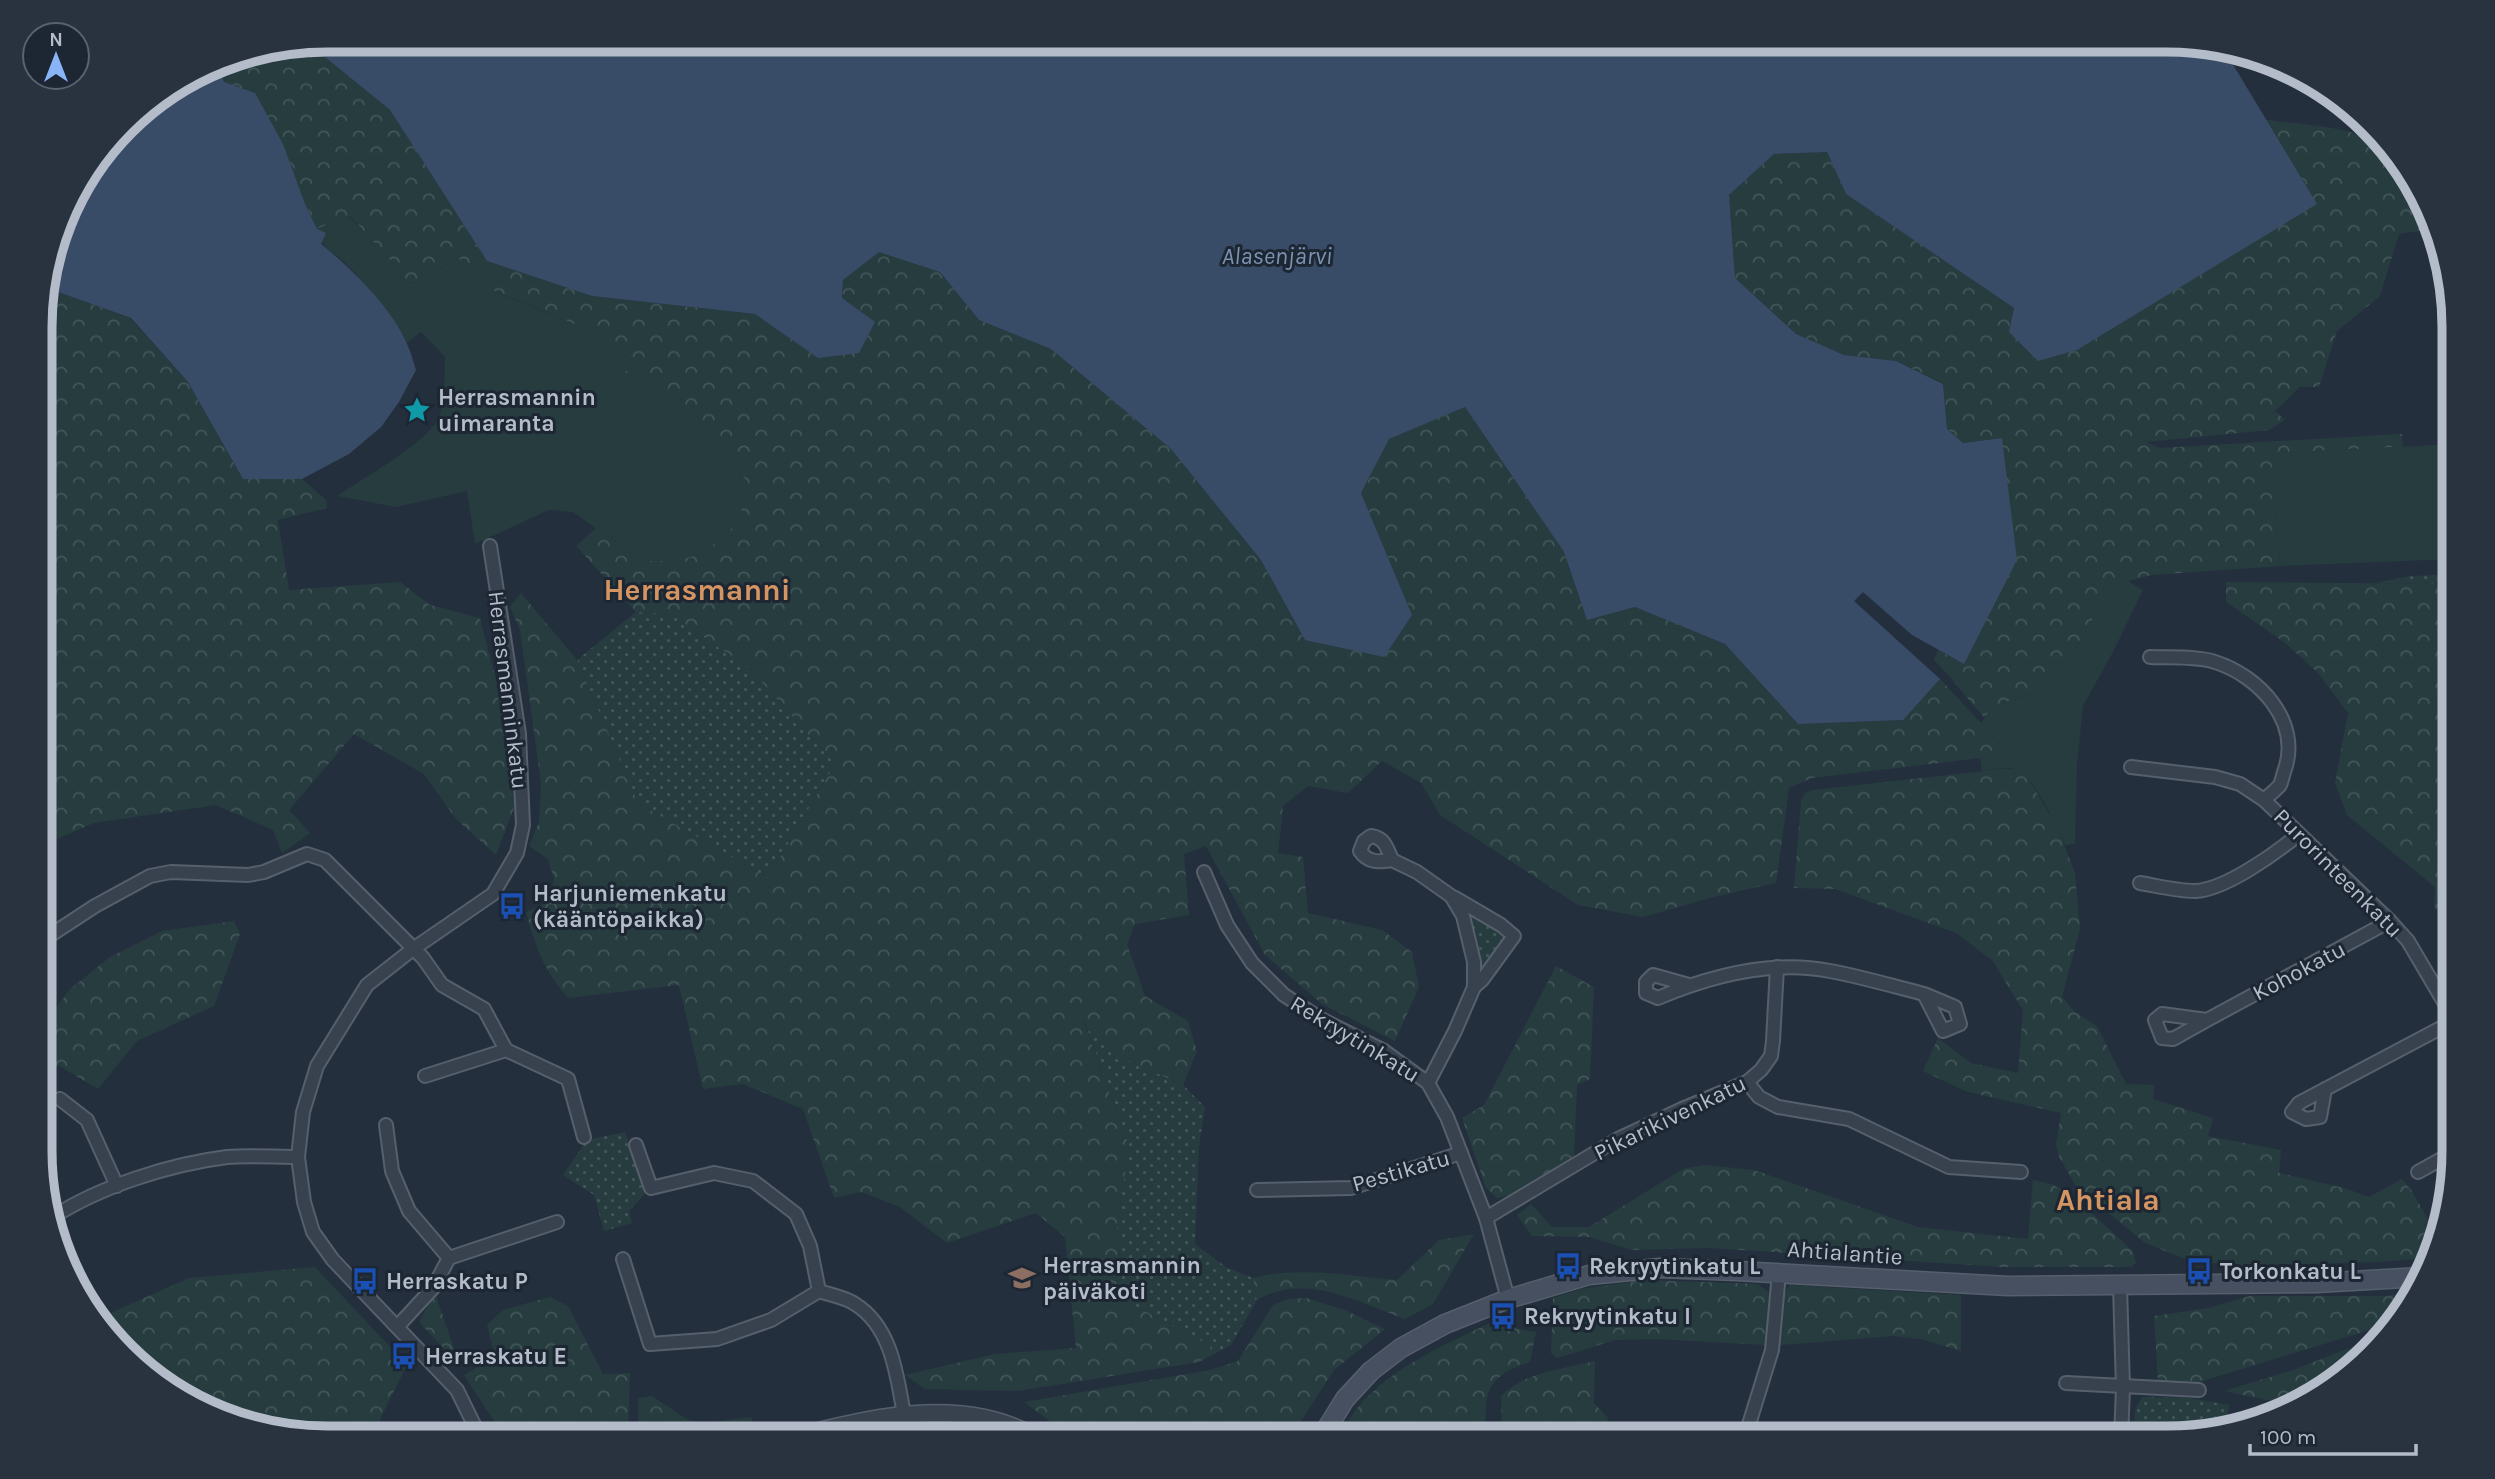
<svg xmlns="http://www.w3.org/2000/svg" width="2495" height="1479" font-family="Karla,sans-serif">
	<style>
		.grass { fill: url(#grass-dots) }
		.forest { fill: url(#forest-crowns) }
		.green { fill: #263c3f }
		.water { fill: #394c67 }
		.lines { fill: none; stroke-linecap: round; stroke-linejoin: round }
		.minor-casing { stroke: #565f6c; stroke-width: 16 }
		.tertiary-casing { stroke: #565f6c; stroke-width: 19 }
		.secondary-casing { stroke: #565f6c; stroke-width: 21 }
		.minor { stroke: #38414e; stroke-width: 12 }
		.tertiary { stroke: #38414e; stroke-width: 16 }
		.secondary { stroke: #465061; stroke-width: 18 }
		.labels { text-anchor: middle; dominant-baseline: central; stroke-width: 6; stroke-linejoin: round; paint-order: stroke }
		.poi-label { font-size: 23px; font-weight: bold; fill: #b4bcc9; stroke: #1d2633; text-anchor: start }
		.street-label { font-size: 23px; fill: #b4bcc9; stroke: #1d2633 }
		.water-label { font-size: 24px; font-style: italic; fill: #7c92b1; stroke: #1d2633 }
		.district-label { font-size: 30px; font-weight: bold; fill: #d59563; stroke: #1d2633 }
		.rim { fill: none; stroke: #b4bcc9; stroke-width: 9 }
	</style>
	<defs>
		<pattern id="grass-dots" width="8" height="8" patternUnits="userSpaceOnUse" patternTransform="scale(1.75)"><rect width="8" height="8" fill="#263c3f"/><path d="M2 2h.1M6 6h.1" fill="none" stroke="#435659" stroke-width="1.8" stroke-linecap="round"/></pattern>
		<pattern id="forest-crowns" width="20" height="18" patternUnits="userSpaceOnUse" patternTransform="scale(1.75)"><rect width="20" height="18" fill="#263c3f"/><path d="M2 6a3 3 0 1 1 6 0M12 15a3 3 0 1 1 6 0" fill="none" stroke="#435659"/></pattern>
	</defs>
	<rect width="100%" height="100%" fill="#242f3e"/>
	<!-- grass -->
	<g class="grass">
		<polygon points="2454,574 2454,584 2374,583 2412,576"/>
		<polygon points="636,612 671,614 751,670 835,764 768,878 638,803 577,660"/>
		<polygon points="1469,912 1499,930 1505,938 1485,969 1479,972 1477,948"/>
		<polygon points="1083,1017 1130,1061 1183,1085 1205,1107 1199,1146 1195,1244 1226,1267 1253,1278 1257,1300 1231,1345 1220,1351 1124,1300 1117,1226 1129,1146"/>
		<polygon points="625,1132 643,1186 644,1195 629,1211 632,1223 604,1231 594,1195 563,1175 587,1140"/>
		<polygon points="2142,1397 2189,1398 2229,1405 2226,1426 2186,1438 2134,1438 2135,1410"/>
	</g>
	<!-- forest -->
	<g class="forest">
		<path d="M 309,44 L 390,110 L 487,261 L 592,296 L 755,314 L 818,358 L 842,298 L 843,280 L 879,251 L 940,272 L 979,320 L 1051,349 L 1171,449 L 1261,560 L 1305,640 L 1412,615 L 1361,493 L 1388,439 L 1465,407 L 1564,552 L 1587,619 L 1635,607 L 1725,644 L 1798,724 L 1902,720 L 1940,679 L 2002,746 L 1980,758 L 1812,778 L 1789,788 L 1776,883 L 1717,896 L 1643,917 L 1578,905 L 1440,815 L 1421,783 L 1382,761 L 1348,793 L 1308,786 L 1283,806 L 1278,853 L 1303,857 L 1308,913 L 1382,930 L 1412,952 L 1419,987 L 1395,1041 L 1322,1004 L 1265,955 L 1206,846 L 1184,854 L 1189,915 L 1135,924 L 1127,944 L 1145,996 L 1188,1021 L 1197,1051 L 1183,1085 L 1130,1061 L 1083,1019 L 1129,1146 L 1117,1226 L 1124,1300 L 1220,1351 L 1199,1362 L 1018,1391 L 925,1389 L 905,1375 L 995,1354 L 1076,1348 L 1065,1237 L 1036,1213 L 947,1243 L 900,1207 L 861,1192 L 834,1198 L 803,1109 L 743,1084 L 703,1089 L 679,985 L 568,998 C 544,970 536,948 526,912 L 550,901 L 554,879 L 548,859 L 529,846 L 539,822 L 541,783 L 520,630 L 510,607 L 521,593 L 577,660 L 638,803 L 768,878 L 835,764 L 751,670 L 671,614 L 636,612 L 576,546 L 596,528 L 643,561 L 672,399 L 624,373 L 632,360 L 570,322 L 492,290 L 457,258 L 419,282 L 406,283 L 388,258 L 350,216 L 317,229 L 305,204 L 224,82 L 216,63 Z"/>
		<path d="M 2266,120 C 2313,126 2377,125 2407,169 C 2419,186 2427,209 2436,228 L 2399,234 L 2380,296 L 2337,331 L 2319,387 L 2300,387 L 2275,411 L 2285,420 L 2269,430 L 2146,442 L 2160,448 L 2402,434 L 2403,447 L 2276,453 L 2276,511 L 2280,566 L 2152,575 L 2128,581 L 2104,601 L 2057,679 L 2036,692 L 1993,707 L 1985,718 C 1966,699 1953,678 1934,660 L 1938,650 L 1964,664 L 2002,438 L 1963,443 L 1947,429 L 1943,383 L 1896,361 L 1844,355 L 1796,334 L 1735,278 L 1729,195 L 1774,154 L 1827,152 L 1846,194 L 2014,308 L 2316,203 Z"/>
		<polygon points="44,287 130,318 188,382 243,479 302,479 326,500 327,508 278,520 289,590 400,582 430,605 480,618 512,742 517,779 514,808 496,855 456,819 424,774 354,734 289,810 310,833 282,853 273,830 216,805 94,823 43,845"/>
		<polygon points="2226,582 2454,584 2454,908 2445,912 2434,908 2435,887 2347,815 2335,783 2348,713 2318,673 2284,642 2226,602"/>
		<polygon points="2002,769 2017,769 2026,775 2057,826 2075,873 2080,929 2062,997 2075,1012 2097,1026 2126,1084 2154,1085 2153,1099 2213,1118 2208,1136 2281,1150 2279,1173 2344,1188 2369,1197 2402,1179 2411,1190 2431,1224 2438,1224 2428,1258 2377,1262 2233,1266 2182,1258 2144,1242 2076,1186 2059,1157 2056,1144 2061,1113 1968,1092 1923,1071 1938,1038 1971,1063 2018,1073 2023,1010 1992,960 1956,933 1835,889 1794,888 1801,801 1805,793 1813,790"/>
		<polygon points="234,921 240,934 214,1006 137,1041 98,1089 58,1065 48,1078 43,1075 43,1026 70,989 110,957 162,931"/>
		<polygon points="1556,966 1594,987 1590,1079 1577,1085 1574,1156 1510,1195 1497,1198 1486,1188 1462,1118 1484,1105"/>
		<polygon points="1704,1165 1754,1170 1918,1227 2028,1239 2033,1180 2054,1185 2077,1200 2133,1251 2136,1263 2131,1267 2001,1267 1709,1248 1632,1250 1589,1237 1532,1236 1517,1215 1531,1204 1552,1227 1589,1227 1683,1169"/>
		<path d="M 1474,1234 L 1433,1304 L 1405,1319 C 1358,1302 1305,1272 1257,1300 L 1253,1278 C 1300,1266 1350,1276 1397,1280 L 1439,1240 Z"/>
		<polygon points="315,1267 407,1365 381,1417 376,1439 327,1439 253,1429 183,1400 97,1319 189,1278"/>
		<polygon points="1644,1280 1758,1284 1769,1293 1766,1345 1657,1339 1615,1340 1557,1358 1551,1353 1553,1298 1581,1289"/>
		<polygon points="1790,1285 1961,1295 1961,1351 1921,1339 1893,1336 1780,1345 1784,1294"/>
		<polygon points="2417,1291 2396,1322 2199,1382 2158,1382 2154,1316 2209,1308 2249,1296 2386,1296"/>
		<polygon points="435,1293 460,1366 419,1322"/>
		<polygon points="550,1297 568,1306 603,1374 630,1373 628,1439 506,1439 464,1375 495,1357 487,1325 503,1310"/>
		<polygon points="1306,1298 1345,1310 1385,1329 1334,1370 1290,1438 1074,1439 1024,1402 1210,1370 1238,1361 1273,1305 1288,1299"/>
		<path d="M 1488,1324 L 1536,1332 L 1530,1362 C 1483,1377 1485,1394 1486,1438 L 1339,1438 C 1345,1428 1351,1415 1359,1406 C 1393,1367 1442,1346 1488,1324 Z"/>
		<path d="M 2382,1340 C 2369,1356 2319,1401 2300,1404 C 2287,1405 2240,1394 2224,1391 L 2293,1370 L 2347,1349 Z"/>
		<path d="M 1595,1361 L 1594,1403 L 1608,1418 L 1607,1438 L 1502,1438 L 1501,1396 C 1524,1372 1564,1369 1595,1361 Z"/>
		<polygon points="652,1396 688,1420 706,1423 751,1417 753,1425 720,1439 639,1439 638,1398"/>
	</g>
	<!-- green -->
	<g class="green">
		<path d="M 349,216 L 389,258 L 406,283 L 419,282 L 457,258 L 495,277 L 493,291 L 570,322 L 632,360 L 625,373 L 672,399 L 715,439 L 747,482 L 743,507 L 732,528 L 704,553 L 676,561 L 643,561 L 573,512 L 549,510 L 475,544 L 467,491 L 396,507 L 337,496 C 362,479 428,442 439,417 C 446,399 444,376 445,357 L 421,332 L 407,343 C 392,316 370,288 347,265 C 332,249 323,253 317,229 Z"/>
		<polygon points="2454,444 2454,559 2280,566 2276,511 2276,453"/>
		<path d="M 2128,581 L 2143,590 L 2113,652 L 2083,706 L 2077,764 L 2075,844 L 2065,845 C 2058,829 2033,773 2015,769 C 2005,767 1993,770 1982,771 L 1980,758 L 2002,746 L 1981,723 L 1993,707 L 2036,692 L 2057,679 L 2104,601 Z"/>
	</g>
	<!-- water -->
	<g class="water">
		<polygon points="327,40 2168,40 2223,48 2317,204 2077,350 2038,361 2009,332 2014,308 1846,194 1827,152 1774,154 1729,195 1735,278 1796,334 1844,355 1896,361 1943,384 1947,429 1963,443 2002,438 2017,560 1964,664 1912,635 1863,592 1854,601 1940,679 1903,720 1798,724 1725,644 1635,607 1587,620 1564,552 1465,407 1389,439 1361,493 1412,615 1384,657 1305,640 1261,560 1171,449 1051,349 979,320 940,272 879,252 843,280 842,298 875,322 859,353 818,358 755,314 592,296 487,261 390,110 309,44"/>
		<path d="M 216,63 L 224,82 L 255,93 L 283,144 L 305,204 L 317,229 L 326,233 L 321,244 C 350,267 393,309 407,344 C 411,352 413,361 416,370 L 399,402 L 381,427 L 349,454 L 302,479 L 243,479 L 188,382 L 131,318 L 44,287 L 70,200 L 138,112 Z"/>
	</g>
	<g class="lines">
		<defs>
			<g id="minor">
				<path d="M 2150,657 C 2169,658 2198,656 2215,662 C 2259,676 2301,721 2285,769 C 2283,774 2282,781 2280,785 C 2276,790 2269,795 2264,800"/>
				<polyline points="2131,767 2215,777 2240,784 2264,800 2390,921 2408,941 2454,1019"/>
				<path d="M 1392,860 C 1378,862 1368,863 1360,851 L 1364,841 L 1371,836 C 1385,838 1387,848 1392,860 L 1417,872 L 1451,896 L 1463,916 L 1474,962 L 1474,987 L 1455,1031 L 1428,1083"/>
				<polyline points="1204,872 1227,925 1252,963 1284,995 1321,1019 1384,1051 1428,1083 1447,1117 1486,1218 1508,1299"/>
				<path d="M 2140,883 C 2158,886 2177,891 2195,891 C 2225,890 2276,853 2299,834"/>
				<polyline points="1455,898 1501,925 1514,936 1482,980 1474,987"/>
				<polyline points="43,940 95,906 150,876 171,872 248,875 264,872 307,854 325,860 423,958 442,985 484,1009 506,1050"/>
				<path d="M 1689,985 L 1653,975 L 1646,982 L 1646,993 L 1658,998 C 1710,976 1773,960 1830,971 C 1862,977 1893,986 1924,994 L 1943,1031 L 1960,1024 L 1955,1007 L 1924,994"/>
				<polyline points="2207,1020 2173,1039 2162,1038 2155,1020 2162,1014 2207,1020 2390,921"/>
				<polyline points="506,1050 568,1079 584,1137"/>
				<polyline points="425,1076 506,1050"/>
				<polyline points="1747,1082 1759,1097 1778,1107 1849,1119 1949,1167 2021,1172"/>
				<polyline points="2325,1089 2320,1117 2306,1119 2292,1112 2299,1103 2454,1021"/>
				<polyline points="60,1099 87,1120 117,1186"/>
				<polyline points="386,1125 392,1171 409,1211 449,1258"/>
				<polyline points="636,1145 651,1188 714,1173 753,1181 796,1214 810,1246 819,1291"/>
				<polyline points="2418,1172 2454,1152"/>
				<polyline points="1257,1190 1351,1188 1461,1153"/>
				<path d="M 53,1217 C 101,1186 171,1164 227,1157 C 250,1155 275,1157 298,1157"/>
				<polyline points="1486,1218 1618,1139 1682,1109 1747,1082 1761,1070 1771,1056 1773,1041 1777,967"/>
				<polyline points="449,1258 557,1222"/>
				<polyline points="623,1259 650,1344 717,1339 771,1320 819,1291"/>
				<polyline points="2120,1286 2123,1388 2121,1438"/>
				<path d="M 819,1291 C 830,1295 845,1297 855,1304 C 892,1327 897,1376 904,1415"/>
				<polyline points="397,1327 433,1288 449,1258"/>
				<polyline points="2066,1383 2199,1390"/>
				<polyline points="1746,1434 1772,1350 1779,1273"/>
				<polyline points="481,1439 457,1390 333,1260 313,1232 304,1202 298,1157 303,1112 317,1066 367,985 413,949 493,894 517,853 523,825 519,734 490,546"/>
			</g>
			<path id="tertiary" d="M 786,1439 C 849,1423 920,1404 985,1418 C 1005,1422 1023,1430 1041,1439"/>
			<polyline id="secondary" points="1321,1438 1345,1399 1371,1371 1401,1348 1445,1324 1508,1299 1589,1275 1660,1268 1737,1271 2008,1286 2316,1283 2422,1277"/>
		</defs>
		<!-- minor casing -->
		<use href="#minor" class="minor-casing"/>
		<!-- tertiary casing -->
		<use href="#tertiary" class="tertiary-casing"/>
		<!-- secondary casing -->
		<use href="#secondary" class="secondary-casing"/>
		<!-- minor -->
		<use href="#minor" class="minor"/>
		<!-- tertiary -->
		<use href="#tertiary" class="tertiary"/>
		<!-- secondary -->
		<use href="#secondary" class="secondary"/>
	</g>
	<!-- icons -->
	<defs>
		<symbol id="sight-bare" viewBox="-9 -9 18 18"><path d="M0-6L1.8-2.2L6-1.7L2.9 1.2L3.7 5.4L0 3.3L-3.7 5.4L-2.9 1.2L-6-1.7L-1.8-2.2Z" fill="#0f9aa8" stroke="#1d2633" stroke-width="2.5" paint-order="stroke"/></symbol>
		<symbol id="bus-bare" viewBox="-9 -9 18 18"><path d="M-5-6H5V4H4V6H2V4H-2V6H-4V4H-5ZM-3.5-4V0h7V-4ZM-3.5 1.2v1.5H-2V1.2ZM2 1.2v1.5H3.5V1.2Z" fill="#1a4fb4" stroke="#1d2633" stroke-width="2.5" paint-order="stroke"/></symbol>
		<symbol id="school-bare" viewBox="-9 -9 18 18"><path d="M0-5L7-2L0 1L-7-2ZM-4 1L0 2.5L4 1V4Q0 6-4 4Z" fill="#8d6e63" stroke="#1d2633" stroke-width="2.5" paint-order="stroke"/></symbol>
	</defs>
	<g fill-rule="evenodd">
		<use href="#sight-bare" x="398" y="391" width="38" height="38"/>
		<use href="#bus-bare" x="493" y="887" width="38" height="38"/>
		<use href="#bus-bare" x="1549" y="1247" width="38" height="38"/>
		<use href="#bus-bare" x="2180" y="1252" width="38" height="38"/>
		<use href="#school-bare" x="1003" y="1259" width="38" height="38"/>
		<use href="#bus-bare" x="346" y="1262" width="38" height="38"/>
		<use href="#bus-bare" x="1484" y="1297" width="38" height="38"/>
		<use href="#bus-bare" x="385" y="1337" width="38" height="38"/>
	</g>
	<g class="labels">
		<!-- poi labels -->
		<g class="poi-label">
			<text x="438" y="397">Herrasmannin<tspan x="438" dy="26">uimaranta</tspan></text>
			<text x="533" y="893">Harjuniemenkatu<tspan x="533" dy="26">(kääntöpaikka)</tspan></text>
			<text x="1043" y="1265">Herrasmannin<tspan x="1043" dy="26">päiväkoti</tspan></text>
			<text x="1589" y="1266">Rekryytinkatu L</text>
			<text x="2220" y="1271">Torkonkatu L</text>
			<text x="386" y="1281">Herraskatu P</text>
			<text x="1524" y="1316">Rekryytinkatu I</text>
			<text x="425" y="1356">Herraskatu E</text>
		</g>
		<!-- street labels -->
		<g class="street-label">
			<text transform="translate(508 690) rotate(83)">Herrasmanninkatu</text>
			<text transform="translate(2338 873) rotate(45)">Purorinteenkatu</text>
			<text transform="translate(2299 971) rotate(-28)">Kohokatu</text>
			<text transform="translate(1355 1039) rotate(31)">Rekryytinkatu</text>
			<text transform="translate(1670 1118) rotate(-26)">Pikarikivenkatu</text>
			<text transform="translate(1401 1171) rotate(-16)">Pestikatu</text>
			<text transform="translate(1845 1253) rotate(4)">Ahtialantie</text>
		</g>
		<!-- water labels -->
		<g class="water-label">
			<text x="1277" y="256">Alasenjärvi</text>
		</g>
		<!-- district labels -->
		<g class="district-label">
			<text x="697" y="590">Herrasmanni</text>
			<text x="2108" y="1200">Ahtiala</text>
		</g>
	</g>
	<!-- crop -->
	<path d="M0 0H2495V1479H0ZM327 52H2167A275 275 0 0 1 2442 327V1151A275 275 0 0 1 2167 1426H327A275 275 0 0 1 52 1151V327A275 275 0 0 1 327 52Z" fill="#29323f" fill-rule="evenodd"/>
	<path class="rim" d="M327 52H2167A275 275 0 0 1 2442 327V1151A275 275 0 0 1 2167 1426H327A275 275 0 0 1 52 1151V327A275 275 0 0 1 327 52Z"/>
	<!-- north arrow -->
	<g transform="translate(56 56)"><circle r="33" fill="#1d2633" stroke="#59626f" stroke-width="2"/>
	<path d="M0-5L12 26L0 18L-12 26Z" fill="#8ab4f8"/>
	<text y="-10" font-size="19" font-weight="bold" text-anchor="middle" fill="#b4bcc9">N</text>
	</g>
	<!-- scale -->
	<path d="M2250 1444v10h166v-10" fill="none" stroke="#b4bcc9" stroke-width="3.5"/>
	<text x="2260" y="1444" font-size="21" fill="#b4bcc9" stroke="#1d2633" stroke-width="5" paint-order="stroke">100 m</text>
</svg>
